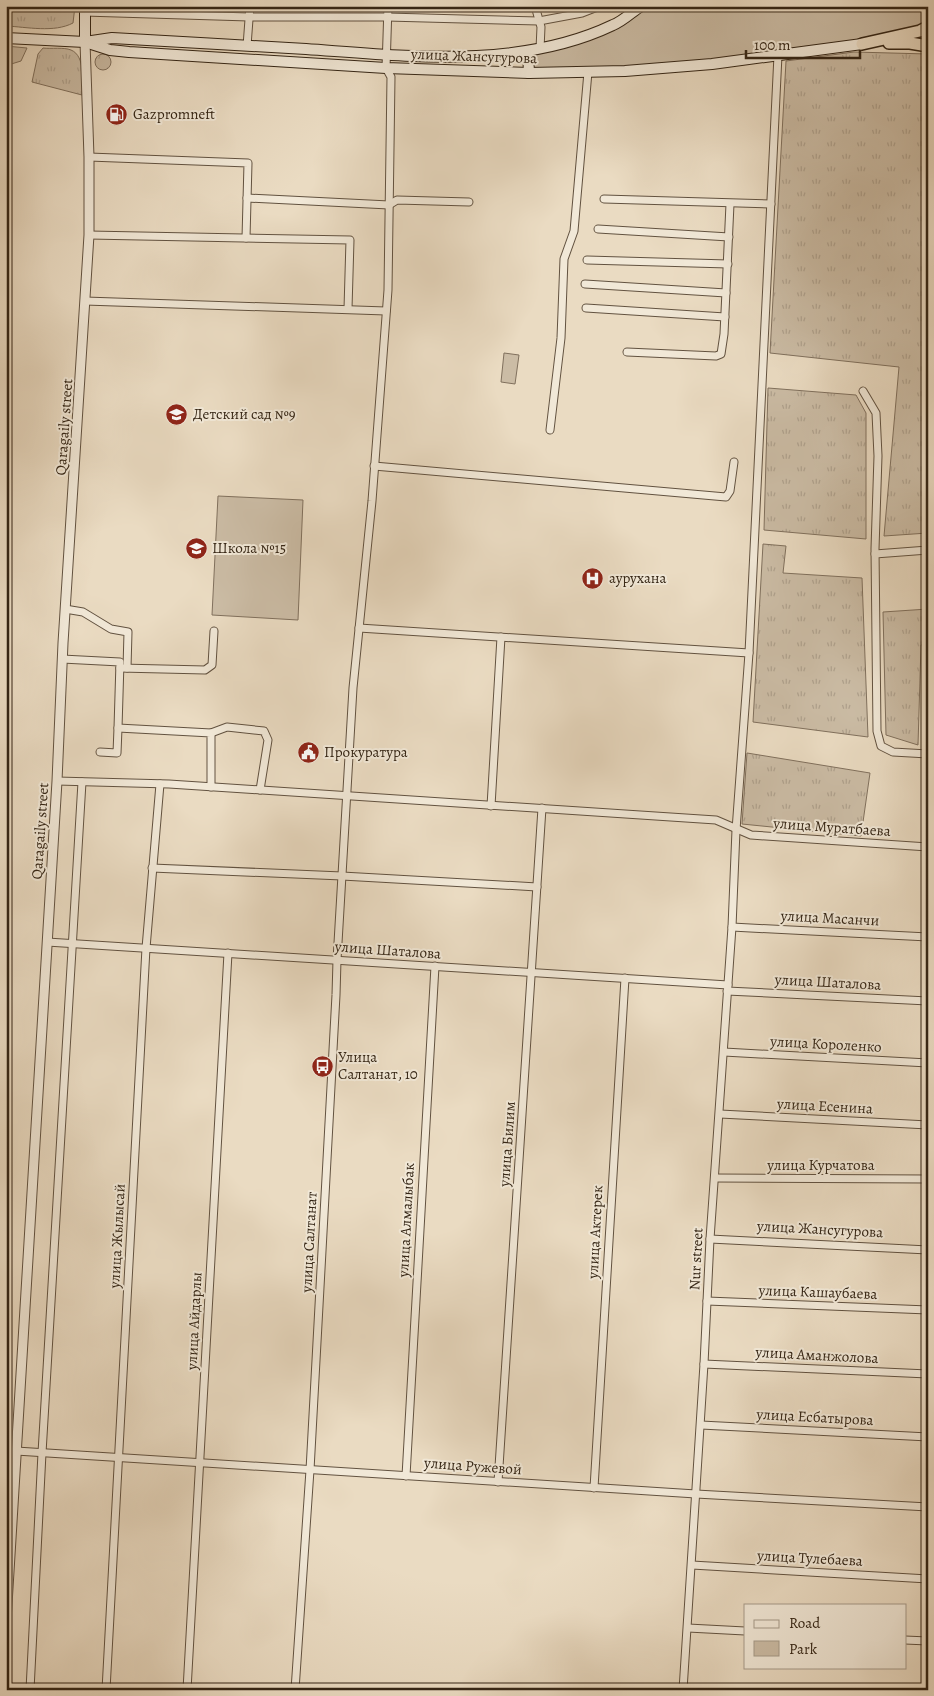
<svg xmlns="http://www.w3.org/2000/svg" width="934" height="1696" font-family="Alegreya,serif">
	<style>
		.grass { fill: url(#grass-tufts); stroke: #80705d }
		.green { fill: #cbbca5; stroke: #80705d }
		.lines { fill: none; stroke-linecap: round; stroke-linejoin: round }
		.minor-casing { stroke: #625240; stroke-width: 9 }
		.tertiary-casing { stroke: #625240; stroke-width: 11 }
		.secondary-casing { stroke: #342515; stroke-width: 12 }
		.trunk-casing { stroke: #342515; stroke-width: 14 }
		.minor { stroke: #f1e8d7; stroke-width: 7 }
		.tertiary { stroke: #f1e8d7; stroke-width: 9 }
		.secondary { stroke: #f1e8d7; stroke-width: 10 }
		.trunk { stroke: #eadbc2; stroke-width: 11 }
		.labels { text-anchor: middle; dominant-baseline: central; stroke-width: 4; stroke-linejoin: round; paint-order: stroke }
		.street-label { font-size: 15px; fill: #342515; stroke: #f1e8d7 }
		.poi-label { font-size: 15px; fill: #342515; stroke: #f1e8d7; text-anchor: start }
	</style>
	<defs>
		<pattern id="grass-tufts" width="24" height="20" patternUnits="userSpaceOnUse" patternTransform="scale(1.25)"><rect width="24" height="20" fill="#cbbca5"/><path d="M3 7l-1-3M5 7V3M7 7l1-3M15 17l-1-3M17 17v-4M19 17l1-3" fill="none" stroke="#afa18d"/></pattern>
	</defs>
	<rect width="100%" height="100%" fill="#eadbc2"/>
	<filter id="stains"><feTurbulence type="fractalNoise" baseFrequency=".004" numOctaves="4"/><feColorMatrix values="0 0 0 0 .2 0 0 0 0 .09 0 0 0 0 .02 0 0 0 .5 -.17"/></filter>
	<radialGradient id="worn" r=".72"><stop offset=".6" stop-color="#630" stop-opacity="0"/><stop offset="1" stop-color="#630" stop-opacity=".3"/></radialGradient>
	<!-- grass -->
	<g class="grass">
		<path d="M 6,6 L 75,6 L 73,23 C 54,33 27,27 6,26 Z"/>
		<polygon points="6,46 27,48 21,61 8,65 6,64"/>
		<path d="M 43,48 C 51,49 64,47 71,50 C 86,56 82,83 82,95 L 32,82 L 38,54 Z"/>
		<polygon points="854,52 928,54 928,533 884,536 899,367 770,353 786,61"/>
		<circle cx="103" cy="62" r="8"/>
		<polygon points="768,388 856,395 866,413 866,539 764,530"/>
		<polygon points="763,544 786,546 783,573 862,578 868,737 753,722"/>
		<polygon points="928,609 928,644 921,645 918,745 886,735 883,612"/>
		<polygon points="747,753 870,773 861,836 742,824"/>
	</g>
	<!-- green -->
	<g class="green">
		<polygon points="641,6 928,6 928,27 904,35 658,68 529,73 528,52 583,36"/>
		<polygon points="504,353 519,355 515,384 501,382"/>
		<polygon points="218,496 303,500 298,620 212,615"/>
	</g>
	<g class="lines">
		<defs>
			<g id="minor">
				<polyline points="535,6 541,27 540,49"/>
				<polyline points="84,12 249,17 387,17 539,21 582,13 600,6"/>
				<polyline points="247,46 250,6"/>
				<polyline points="89,157 248,163 246,238"/>
				<polyline points="247,198 389,205 397,200 469,202"/>
				<polyline points="604,199 771,204"/>
				<polyline points="598,229 729,237"/>
				<polyline points="89,235 350,240 348,309"/>
				<polyline points="587,260 728,264"/>
				<polyline points="585,284 726,293"/>
				<polyline points="85,301 386,311"/>
				<polyline points="586,308 725,317"/>
				<polyline points="627,352 716,356 721,354 724,334 730,204"/>
				<polyline points="863,391 876,413 878,456 875,549 877,731 881,746 893,752 928,754"/>
				<polyline points="550,430 561,338 564,259 574,231 588,72"/>
				<polyline points="374,466 726,497 730,491 734,462"/>
				<polyline points="875,554 928,550"/>
				<polyline points="65,609 83,612 111,629 128,632 127,668"/>
				<polyline points="359,628 749,653"/>
				<polyline points="62,659 120,662 118,728 211,733 211,787"/>
				<polyline points="120,668 205,670 212,665 214,631"/>
				<polyline points="211,733 227,727 264,731 268,740 260,790"/>
				<polyline points="100,752 117,753 118,728"/>
				<polyline points="57,781 169,784 716,820 751,835 928,847"/>
				<polyline points="491,806 501,637"/>
				<polyline points="152,868 342,876 537,887"/>
				<polyline points="732,927 928,937"/>
				<polyline points="47,942 728,985"/>
				<polyline points="727,991 928,1001"/>
				<polyline points="724,1052 928,1063"/>
				<polyline points="720,1114 928,1125"/>
				<polyline points="715,1178 928,1179"/>
				<polyline points="710,1239 928,1250"/>
				<polyline points="707,1301 928,1310"/>
				<polyline points="704,1364 928,1374"/>
				<polyline points="701,1425 928,1437"/>
				<polyline points="16,1451 696,1494 928,1507"/>
				<polyline points="406,1476 435,966"/>
				<polyline points="498,1482 542,808"/>
				<polyline points="594,1488 625,978"/>
				<polyline points="692,1565 928,1579"/>
				<polyline points="688,1628 745,1631"/>
				<polyline points="905,1640 928,1641"/>
				<polyline points="30,1690 42,1453 82,782"/>
				<polyline points="106,1690 146,948 160,784"/>
				<polyline points="187,1690 228,953"/>
				<polyline points="295,1690 310,1470 336,995 337,960 353,688 372,501 388,290 391,77 386,68 388,6"/>
				<polyline points="683,1690 704,1364 710,1239 732,927 736,830 749,653 778,55"/>
			</g>
			<polyline id="tertiary" points="6,1621 57,781 63,643 89,235 89,157 85,42"/>
			<g id="secondary">
				<polyline points="85,6 85,42"/>
				<path d="M 6,38 L 85,42 L 112,38 C 177,42 241,45 306,49 C 406,56 519,70 613,25 C 623,21 632,12 641,6"/>
				<polyline points="85,42 110,50 129,52 386,68 529,73 625,71 712,64 862,44"/>
				<polyline points="528,52 529,73"/>
			</g>
			<g id="trunk">
				<polyline points="889,43 910,43 928,46"/>
				<polyline points="862,44 920,31 928,27"/>
			</g>
		</defs>
		<!-- minor casing -->
		<use href="#minor" class="minor-casing"/>
		<!-- tertiary casing -->
		<use href="#tertiary" class="tertiary-casing"/>
		<!-- secondary casing -->
		<use href="#secondary" class="secondary-casing"/>
		<!-- trunk casing -->
		<use href="#trunk" class="trunk-casing"/>
		<!-- minor -->
		<use href="#minor" class="minor"/>
		<!-- tertiary -->
		<use href="#tertiary" class="tertiary"/>
		<!-- secondary -->
		<use href="#secondary" class="secondary"/>
		<!-- trunk -->
		<use href="#trunk" class="trunk"/>
	</g>
	<!-- icons -->
	<defs>
		<symbol id="fuel-disc" viewBox="-11 -11 22 22"><circle r="9.5" fill="#8f2418" stroke="#f1e8d7"/><path d="M-5.5-6h7V0h2V4h1.3V-2.5L3-4.5l.8-.8L6-3V5H2.5V1h-1V6h-7ZM-4.2-4.7v3.2H.2V-4.7Z" fill="#fff"/></symbol>
		<symbol id="school-disc" viewBox="-11 -11 22 22"><circle r="9.5" fill="#8f2418" stroke="#f1e8d7"/><path d="M0-5L7-2L0 1L-7-2ZM-4 1L0 2.5L4 1V4Q0 6-4 4Z" fill="#fff"/></symbol>
		<symbol id="hospital-disc" viewBox="-11 -11 22 22"><circle r="9.5" fill="#8f2418" stroke="#f1e8d7"/><path d="M-5-5h3v3.5h4V-5h3V5h-3V1.5h-4V5h-3Z" fill="#fff"/></symbol>
		<symbol id="civic-disc" viewBox="-11 -11 22 22"><circle r="9.5" fill="#8f2418" stroke="#f1e8d7"/><path d="M-.6-6.5H3V-4.5H.6V-3L4-1V1h2V6H-6V1h2V-1L-.6-3ZM-1.2 2.5V6h2.4V2.5Z" fill="#fff"/></symbol>
		<symbol id="bus-disc" viewBox="-11 -11 22 22"><circle r="9.5" fill="#8f2418" stroke="#f1e8d7"/><path d="M-5-6H5V4H4V6H2V4H-2V6H-4V4H-5ZM-3.5-4V0h7V-4ZM-3.5 1.2v1.5H-2V1.2ZM2 1.2v1.5H3.5V1.2Z" fill="#fff"/></symbol>
	</defs>
	<g fill-rule="evenodd">
		<use href="#fuel-disc" x="104" y="102" width="25" height="25"/>
		<use href="#school-disc" x="164" y="402" width="25" height="25"/>
		<use href="#school-disc" x="184" y="536" width="25" height="25"/>
		<use href="#hospital-disc" x="580" y="566" width="25" height="25"/>
		<use href="#civic-disc" x="296" y="740" width="25" height="25"/>
		<use href="#bus-disc" x="310" y="1054" width="25" height="25"/>
	</g>
	<g class="labels">
		<!-- street labels -->
		<g class="street-label">
			<text transform="translate(474 56) rotate(2)">улица Жансугурова</text>
			<text transform="translate(64 427) rotate(-86)">Qaragaily street</text>
			<text transform="translate(832 827) rotate(4)">улица Муратбаева</text>
			<text transform="translate(40 831) rotate(-86)">Qaragaily street</text>
			<text transform="translate(830 918) rotate(3)">улица Масанчи</text>
			<text transform="translate(388 950) rotate(4)">улица Шаталова</text>
			<text transform="translate(828 982) rotate(3)">улица Шаталова</text>
			<text transform="translate(826 1044) rotate(3)">улица Короленко</text>
			<text transform="translate(825 1106) rotate(3)">улица Есенина</text>
			<text transform="translate(507 1144) rotate(-86)">улица Билим</text>
			<text x="821" y="1165">улица Курчатова</text>
			<text transform="translate(406 1220) rotate(-87)">улица Алмалыбак</text>
			<text transform="translate(820 1229) rotate(3)">улица Жансугурова</text>
			<text transform="translate(595 1232) rotate(-87)">улица Актерек</text>
			<text transform="translate(117 1236) rotate(-87)">улица Жылысай</text>
			<text transform="translate(309 1242) rotate(-87)">улица Салтанат</text>
			<text transform="translate(696 1259) rotate(-87)">Nur street</text>
			<text transform="translate(818 1292) rotate(2)">улица Кашаубаева</text>
			<text transform="translate(194 1321) rotate(-87)">улица Айдарлы</text>
			<text transform="translate(817 1355) rotate(3)">улица Аманжолова</text>
			<text transform="translate(815 1417) rotate(3)">улица Есбатырова</text>
			<text transform="translate(473 1466) rotate(4)">улица Ружевой</text>
			<text transform="translate(810 1558) rotate(3)">улица Тулебаева</text>
		</g>
		<!-- poi labels -->
		<g class="poi-label">
			<text x="133" y="114">Gazpromneft</text>
			<text x="193" y="414">Детский сад №9</text>
			<text x="212" y="548">Школа №15</text>
			<text x="609" y="578">аурухана</text>
			<text x="324" y="752">Прокуратура</text>
			<text x="338" y="1057">Улица<tspan x="338" dy="17">Салтанат, 10</tspan></text>
		</g>
	</g>
	<!-- margin -->
	<rect width="934" height="1696" fill="none" stroke="#eadbc2" stroke-width="25"/>
	<rect x="8" y="8" width="919" height="1681" fill="none" stroke="#342515" stroke-width="2.5"/>
	<rect x="12" y="12" width="909" height="1671" fill="none" stroke="#342515"/>
	<!-- legend -->
	<rect x="744" y="1604" width="162" height="65" fill="#f1e8d7" stroke="#a59a89"/>
	<rect x="754" y="1620" width="25" height="8" fill="#f1e8d7" stroke="#a59a89"/>
	<text x="789" y="1628" font-size="15" fill="#342515">Road</text>
	<rect x="754" y="1641" width="25" height="15" fill="#cbbca5" stroke="#a59a89"/>
	<text x="789" y="1654" font-size="15" fill="#342515">Park</text>
	<!-- scale -->
	<path d="M746 50v8h114v-8" fill="none" stroke="#342515" stroke-width="2.5"/>
	<text x="754" y="50" font-size="15" fill="#342515" stroke="#f1e8d7" stroke-width="4" paint-order="stroke">100 m</text>
	<rect width="100%" height="100%" filter="url(#stains)"/>
	<rect width="100%" height="100%" fill="url(#worn)"/>
</svg>
